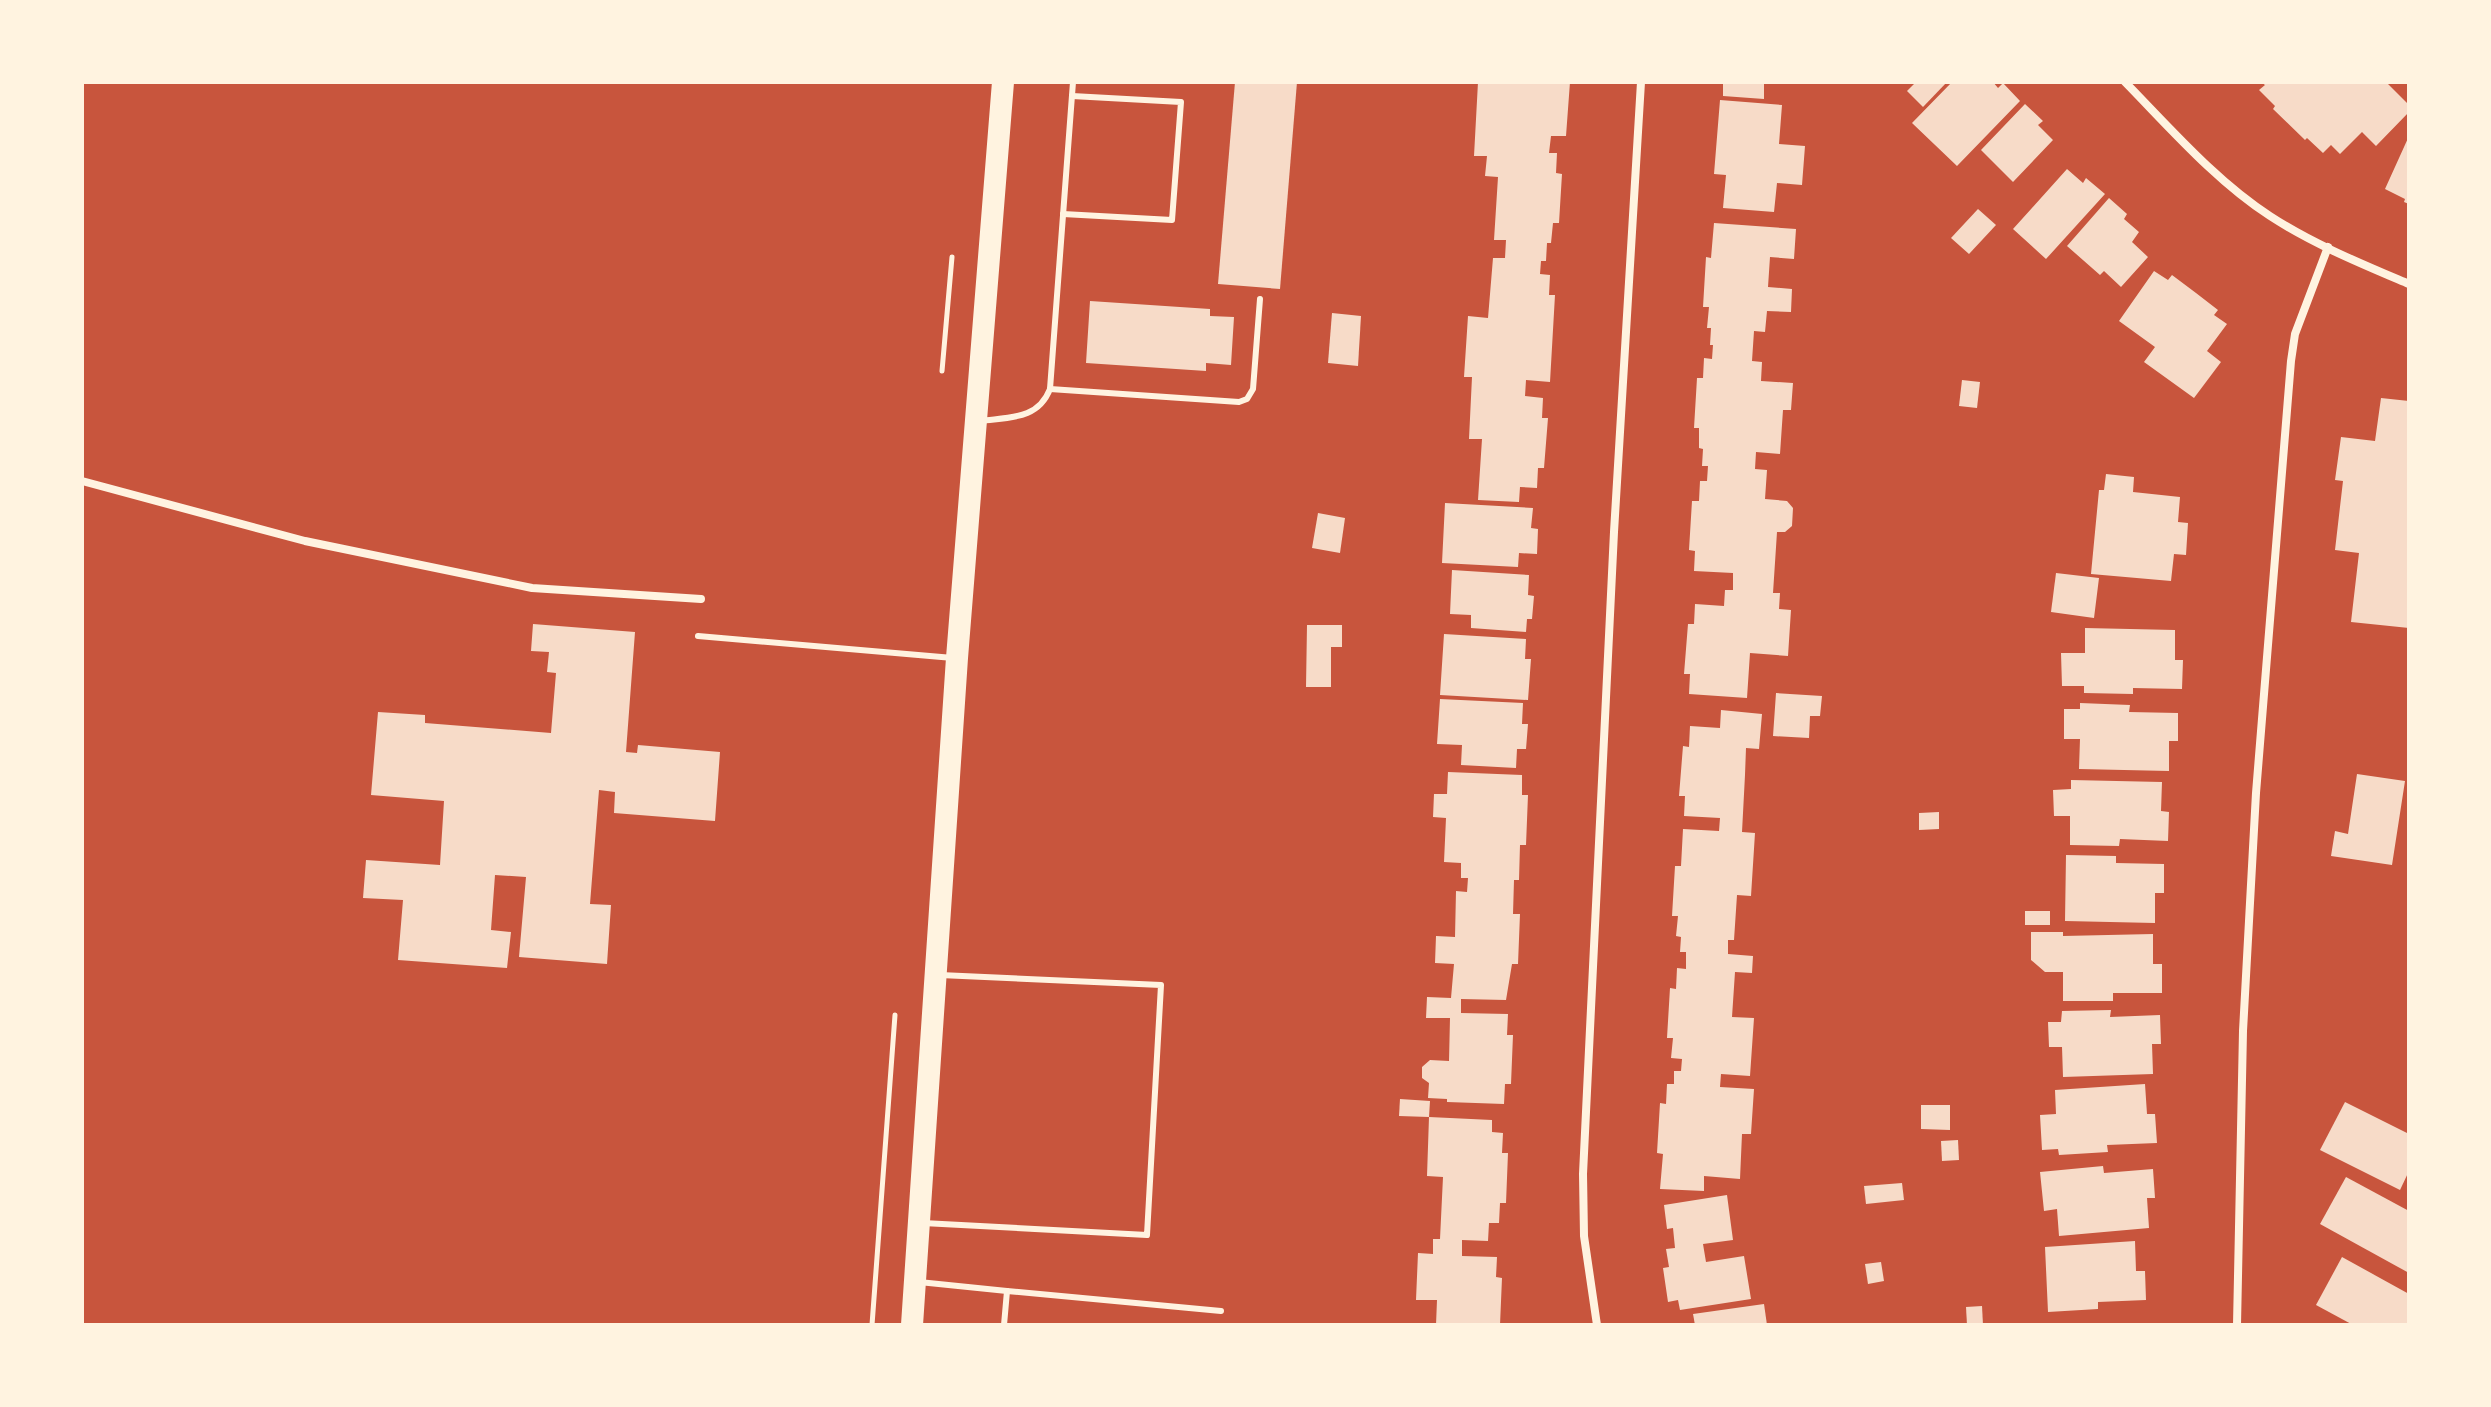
<svg xmlns="http://www.w3.org/2000/svg" width="2491" height="1407" font-family="'Roboto Condensed',sans-serif">
	<style>
		.building { fill: #f7dbc8 }
		.lines { fill: none; stroke-linecap: round; stroke-linejoin: round }
		.path { stroke: #fff3e0; stroke-width: 5 }
		.service { stroke: #fff3e0; stroke-width: 6 }
		.minor { stroke: #fff3e0; stroke-width: 8 }
		.trunk { stroke: #fff3e0; stroke-width: 22 }
	</style>
	<rect width="100%" height="100%" fill="#c8553d"/>
	<!-- building -->
	<g class="building">
		<polygon points="1235,82 1297,82 1280,289 1218,284"/>
		<polygon points="1478,82 1570,82 1566,136 1551,136 1549,153 1557,153 1556,173 1562,174 1559,223 1553,223 1551,243 1547,243 1546,261 1541,261 1540,274 1550,275 1549,295 1555,295 1550,382 1526,380 1525,396 1543,398 1542,418 1548,418 1544,468 1538,468 1537,488 1520,487 1519,502 1478,500 1482,439 1469,439 1472,377 1464,377 1468,316 1488,318 1493,258 1505,258 1506,240 1494,240 1498,177 1485,176 1487,156 1474,156"/>
		<polygon points="1723,82 1764,82 1764,99 1723,96"/>
		<polygon points="1916,82 1947,82 1923,107 1907,91"/>
		<polygon points="1952,82 1993,82 1998,88 2003,83 2020,101 1957,166 1912,123"/>
		<polygon points="2261,82 2386,82 2409,105 2409,112 2376,146 2362,132 2340,154 2331,145 2323,153 2307,138 2305,140 2273,109 2275,106 2259,90 2265,85"/>
		<polygon points="1720,100 1782,105 1779,144 1805,146 1802,185 1777,183 1774,212 1723,208 1726,175 1714,174"/>
		<polygon points="2025,104 2043,121 2038,125 2053,140 2013,182 1981,150"/>
		<polygon points="2409,136 2409,204 2404,202 2405,199 2385,189"/>
		<polygon points="2067,169 2083,183 2086,178 2105,194 2046,259 2013,229"/>
		<polygon points="2109,198 2127,214 2124,219 2139,232 2132,242 2148,257 2121,287 2104,271 2100,275 2067,246"/>
		<polygon points="1978,209 1996,225 1969,254 1951,238"/>
		<polygon points="1714,223 1796,229 1794,259 1770,257 1768,287 1792,289 1791,312 1767,311 1765,332 1754,331 1752,361 1762,362 1761,381 1793,383 1791,410 1783,410 1780,454 1756,452 1755,469 1767,470 1765,499 1787,501 1793,508 1792,526 1785,532 1777,532 1773,593 1780,593 1779,609 1791,610 1788,656 1750,653 1747,698 1689,694 1690,674 1684,674 1688,624 1694,624 1695,604 1724,606 1725,590 1733,590 1733,573 1694,571 1695,551 1689,550 1692,501 1699,501 1700,481 1707,481 1708,466 1702,466 1703,449 1699,448 1699,428 1694,428 1697,378 1703,378 1704,358 1712,359 1713,345 1710,345 1711,328 1707,328 1709,307 1703,307 1706,257 1711,258"/>
		<polygon points="2154,271 2168,280 2172,275 2196,293 2218,310 2214,315 2227,324 2207,351 2221,362 2194,398 2144,362 2155,347 2119,321"/>
		<polygon points="1090,301 1210,309 1210,316 1234,317 1231,365 1206,363 1206,371 1086,363"/>
		<polygon points="1332,313 1361,316 1358,366 1328,363"/>
		<polygon points="1962,380 1980,382 1977,408 1959,406"/>
		<polygon points="2381,398 2409,401 2409,628 2351,622 2359,553 2335,550 2343,481 2335,480 2341,437 2375,441"/>
		<polygon points="2106,474 2134,477 2133,492 2180,497 2178,522 2188,523 2186,555 2174,554 2171,581 2091,574 2099,490 2104,490"/>
		<polygon points="1445,503 1533,508 1531,528 1538,529 1537,554 1519,553 1518,567 1442,563"/>
		<polygon points="1318,513 1345,518 1340,553 1312,548"/>
		<polygon points="1452,570 1529,575 1528,595 1534,596 1532,619 1527,619 1526,632 1471,628 1471,615 1450,614"/>
		<polygon points="2056,573 2099,578 2094,618 2051,612"/>
		<polygon points="533,624 635,632 626,752 637,753 638,745 720,752 715,821 614,813 615,792 599,790 590,904 611,905 607,964 519,957 526,877 495,875 491,930 511,932 507,968 398,960 403,900 363,898 366,860 440,865 444,801 371,795 378,712 425,715 425,723 551,733 556,673 547,672 549,652 531,651"/>
		<polygon points="1307,625 1342,625 1342,647 1331,647 1331,687 1306,687"/>
		<polygon points="2085,628 2175,630 2175,660 2183,660 2182,689 2133,688 2133,694 2084,693 2084,686 2062,686 2061,653 2085,653"/>
		<polygon points="1444,634 1526,639 1525,659 1531,659 1528,700 1440,695"/>
		<polygon points="1776,693 1822,696 1820,716 1810,716 1809,738 1773,736"/>
		<polygon points="1440,699 1523,703 1522,724 1528,724 1526,749 1517,749 1516,768 1461,765 1462,745 1437,744"/>
		<polygon points="2080,703 2130,705 2129,712 2178,713 2178,741 2169,741 2169,771 2079,769 2080,739 2064,739 2064,709 2080,709"/>
		<polygon points="1721,710 1762,714 1759,749 1746,748 1745,775 1742,832 1755,833 1751,896 1737,895 1734,940 1728,940 1728,954 1753,956 1752,973 1735,972 1732,1017 1754,1018 1750,1076 1721,1074 1720,1087 1754,1089 1751,1134 1742,1134 1740,1179 1704,1176 1704,1191 1660,1189 1663,1154 1657,1153 1660,1103 1666,1104 1667,1084 1674,1084 1674,1071 1681,1071 1682,1059 1671,1058 1673,1038 1667,1038 1670,988 1676,989 1677,968 1686,969 1686,952 1680,952 1681,937 1676,936 1678,916 1672,916 1675,866 1681,866 1683,829 1719,831 1720,818 1684,816 1685,796 1679,796 1683,746 1689,747 1690,726 1720,728"/>
		<polygon points="1448,772 1522,775 1522,795 1528,795 1526,845 1520,845 1519,880 1514,880 1513,914 1520,914 1518,964 1512,964 1506,1000 1461,999 1461,1013 1508,1014 1507,1035 1513,1035 1511,1084 1505,1084 1504,1104 1447,1102 1447,1099 1428,1098 1429,1083 1422,1078 1422,1067 1430,1060 1449,1061 1450,1018 1426,1018 1427,997 1451,998 1454,964 1435,963 1436,936 1455,937 1456,891 1467,892 1468,878 1461,878 1461,863 1444,862 1446,818 1433,817 1434,794 1447,794"/>
		<polygon points="2357,774 2405,781 2392,865 2331,856 2335,831 2348,834"/>
		<polygon points="2071,780 2162,782 2161,811 2169,812 2168,841 2120,839 2119,846 2070,845 2070,816 2054,816 2053,790 2071,789"/>
		<polygon points="1939,812 1939,829 1919,830 1919,813"/>
		<polygon points="2066,855 2116,856 2116,863 2164,864 2164,893 2155,893 2155,923 2065,921"/>
		<rect x="2025" y="911" width="25" height="14"/>
		<polygon points="2031,932 2063,932 2063,936 2153,934 2153,964 2162,964 2162,993 2113,993 2113,1001 2063,1001 2063,972 2045,972 2031,960"/>
		<polygon points="2111,1010 2110,1017 2160,1015 2161,1044 2152,1044 2153,1074 2063,1077 2062,1047 2049,1047 2048,1022 2061,1022 2062,1011"/>
		<polygon points="2145,1084 2147,1114 2155,1114 2157,1143 2107,1145 2108,1152 2059,1155 2058,1149 2042,1150 2040,1115 2056,1114 2055,1090"/>
		<polygon points="1400,1099 1430,1101 1429,1117 1399,1116"/>
		<polygon points="2345,1102 2409,1134 2409,1171 2400,1190 2320,1150"/>
		<polygon points="1921,1105 1950,1105 1950,1130 1921,1129"/>
		<polygon points="1429,1117 1492,1120 1492,1132 1503,1133 1502,1153 1508,1153 1506,1203 1500,1203 1499,1223 1489,1223 1488,1241 1462,1240 1462,1256 1497,1257 1496,1277 1502,1278 1500,1325 1436,1325 1437,1300 1416,1300 1418,1253 1433,1254 1433,1239 1440,1239 1443,1177 1427,1176"/>
		<polygon points="1958,1140 1959,1160 1942,1161 1941,1141"/>
		<polygon points="2103,1166 2104,1173 2153,1169 2155,1198 2147,1198 2149,1228 2059,1236 2057,1209 2044,1211 2040,1172"/>
		<polygon points="2346,1177 2409,1211 2409,1273 2320,1224"/>
		<polygon points="1902,1183 1904,1200 1866,1204 1864,1186"/>
		<polygon points="1727,1195 1733,1240 1703,1244 1706,1262 1744,1256 1751,1299 1680,1310 1678,1300 1668,1302 1663,1268 1669,1267 1666,1249 1675,1248 1673,1228 1667,1229 1664,1205"/>
		<polygon points="2135,1241 2136,1271 2145,1271 2146,1300 2098,1302 2098,1309 2048,1312 2045,1247"/>
		<polygon points="2342,1257 2409,1294 2409,1320 2406,1325 2353,1325 2316,1305"/>
		<polygon points="1881,1262 1884,1281 1868,1284 1865,1264"/>
		<polygon points="1764,1304 1767,1325 1695,1325 1693,1314"/>
		<polygon points="1982,1306 1983,1325 1967,1325 1966,1307"/>
	</g>
	<g class="lines">
		<!-- path -->
		<g class="path">
			<polyline points="942,371 952,257"/>
			<polyline points="872,1325 895,1015"/>
		</g>
		<!-- service -->
		<g class="service">
			<polyline points="1063,214 1172,220 1181,102 1072,96"/>
			<polyline points="1050,389 1239,402 1247,399 1253,389 1260,299"/>
			<path d="M 980,421 C 1009,417 1038,420 1050,389 L 1073,82"/>
			<polyline points="698,636 953,658"/>
			<polyline points="923,1223 1147,1235 1161,985 940,975"/>
			<polyline points="919,1282 1007,1291 1004,1325"/>
			<polyline points="1007,1291 1221,1311"/>
		</g>
		<!-- minor -->
		<g class="minor">
			<path d="M 2125,82 C 2170,128 2216,181 2270,216 C 2313,244 2362,264 2409,284"/>
			<polyline points="82,481 305,541 532,588 701,599"/>
			<polyline points="1597,1325 1584,1236 1583,1174 1614,532 1641,82"/>
			<polyline points="2237,1325 2243,1031 2256,793 2291,361 2295,334 2328,247"/>
		</g>
		<!-- trunk -->
		<polyline class="trunk" points="912,1325 957,658 1003,82"/>
	</g>
	<!-- border -->
	<rect width="2491" height="1407" fill="none" stroke="#fff3e0" stroke-width="168"/>
</svg>
